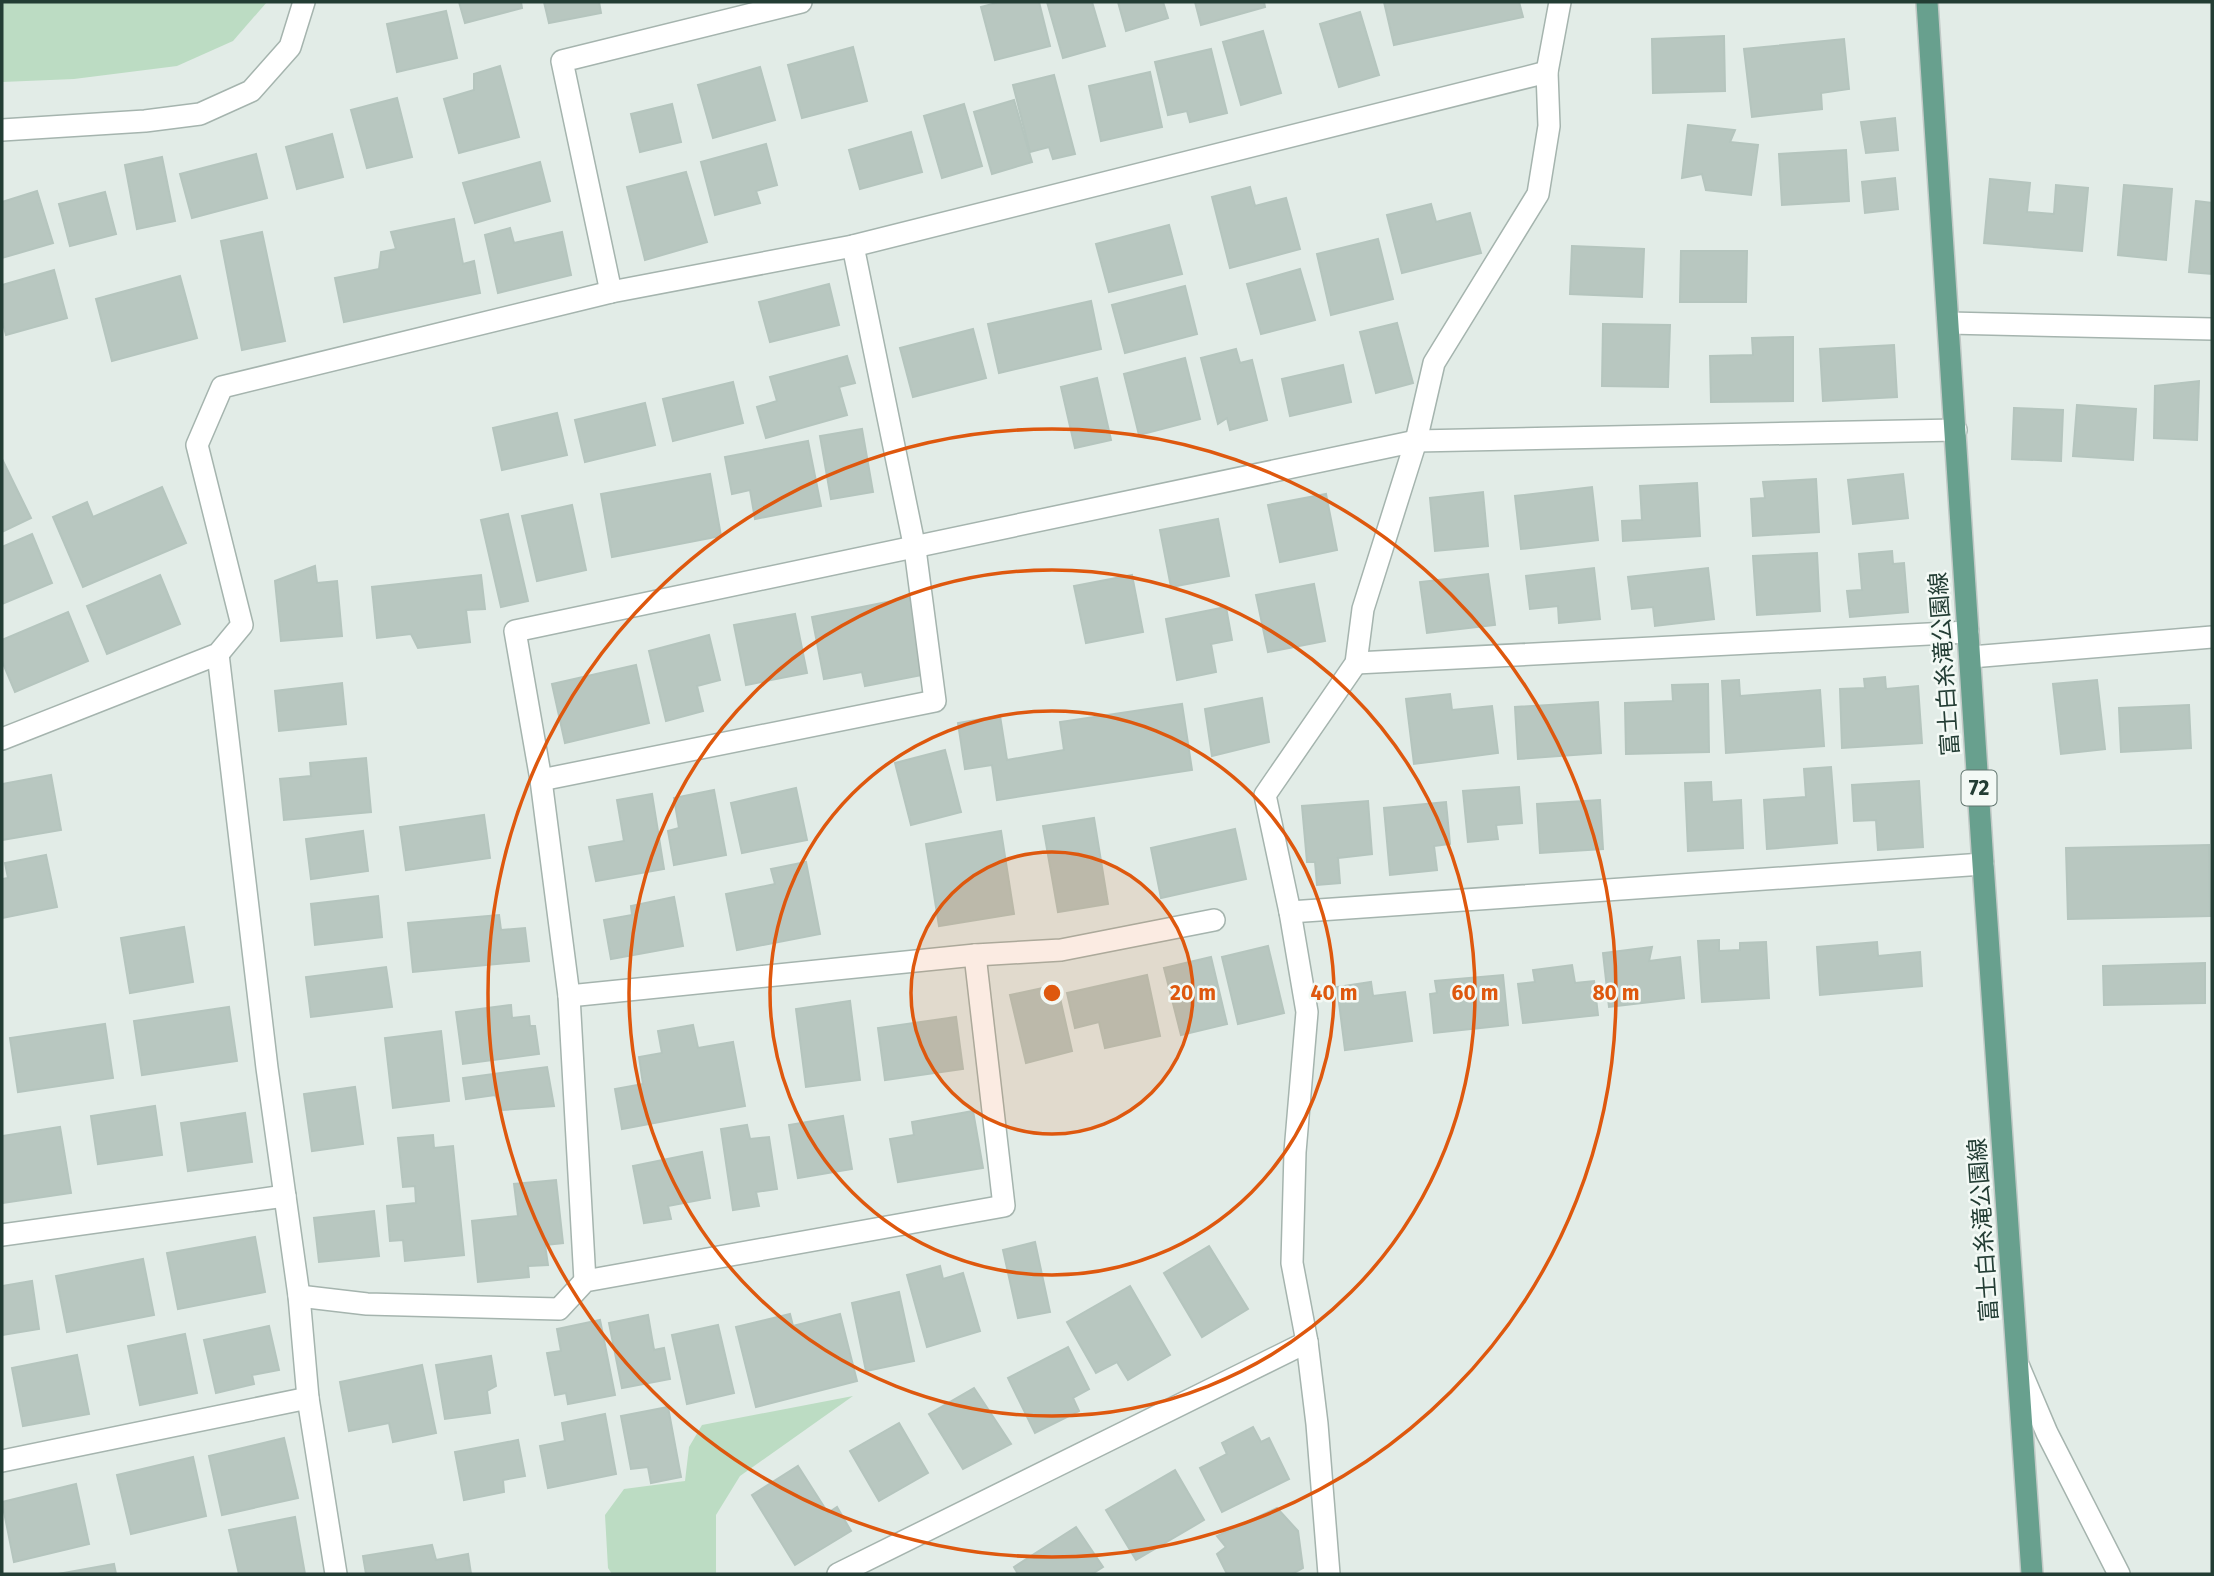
<svg xmlns="http://www.w3.org/2000/svg" width="2214" height="1576" font-family="'Fira Sans','Noto Sans JP',sans-serif">
	<style>
		.green { fill: #bcdcc3 }
		.building { fill: #b8c7c0; stroke: #b5c5be; stroke-width: 2 }
		.lines { fill: none; stroke-linecap: round; stroke-linejoin: round }
		.street-casing { stroke: #a5b4ae; stroke-width: 24 }
		.primary-casing { stroke: #c1c9c6; stroke-width: 24 }
		.street { stroke: #fff; stroke-width: 21 }
		.primary { stroke: #68a08e; stroke-width: 21 }
		.ring { fill: none; stroke: #de580e; stroke-width: 3.5 }
		.labels { text-anchor: middle; dominant-baseline: central; stroke-width: 5; stroke-linejoin: round; paint-order: stroke }
		.shield { fill: #f3f9f5; stroke: #61756e; stroke-width: 2 }
		.shield-label { font-size: 21px; font-weight: bold; fill: #233d34 }
		.street-label { font-size: 23px; fill: #233d34; stroke: #f3f9f5 }
		.centre { fill: #de580e; stroke: #f3f9f5; stroke-width: 3.5 }
		.ring-label { font-size: 21px; text-anchor: middle; font-weight: bold; fill: #de580e; stroke: #f3f9f5; stroke-width: 5; stroke-linejoin: round; paint-order: stroke }
	</style>
	<rect width="100%" height="100%" fill="#e2ece7"/>
	<!-- green -->
	<g class="green">
		<polygon points="2,2 267,2 233,41 177,66 74,79 2,82"/>
		<polygon points="853,1396 740,1476 716,1515 716,1574 612,1574 608,1568 605,1515 624,1489 685,1481 689,1447 702,1425"/>
	</g>
	<!-- building -->
	<g class="building">
		<polygon points="459,2 521,2 522,8 465,23"/>
		<polygon points="544,2 599,2 601,13 549,23"/>
		<polygon points="1000,2 1039,2 1050,46 995,60 981,7"/>
		<polygon points="1047,2 1092,2 1105,46 1063,58"/>
		<polygon points="1118,2 1163,2 1168,18 1126,31"/>
		<polygon points="1195,2 1264,2 1265,7 1201,25"/>
		<polygon points="1384,2 1519,2 1523,17 1394,45"/>
		<polygon points="446,11 457,58 397,72 387,24"/>
		<polygon points="1360,12 1379,75 1339,87 1320,24"/>
		<polygon points="1263,31 1281,93 1241,105 1223,42"/>
		<polygon points="1724,36 1725,91 1653,93 1652,39"/>
		<polygon points="1844,39 1849,89 1821,93 1822,109 1752,117 1744,49"/>
		<polygon points="853,47 867,101 802,118 788,65"/>
		<polygon points="1211,49 1227,113 1190,122 1187,111 1168,115 1155,62"/>
		<polygon points="500,66 519,137 459,153 444,99 474,90 474,74"/>
		<polygon points="760,67 775,120 713,138 698,85"/>
		<polygon points="1150,72 1162,127 1101,141 1089,86"/>
		<polygon points="1054,75 1075,154 1053,159 1049,147 1030,152 1013,85"/>
		<polygon points="397,98 412,157 367,168 351,110"/>
		<polygon points="1014,100 1032,162 992,174 974,112"/>
		<polygon points="672,104 681,142 640,152 631,114"/>
		<polygon points="964,104 982,166 942,178 924,116"/>
		<polygon points="1895,118 1898,150 1866,153 1861,122"/>
		<polygon points="1688,125 1735,130 1730,142 1758,145 1751,195 1706,190 1702,174 1682,178"/>
		<polygon points="911,132 922,172 860,189 849,150"/>
		<polygon points="332,134 343,177 297,189 286,147"/>
		<polygon points="766,144 777,185 756,191 760,203 715,215 701,162"/>
		<polygon points="1846,150 1849,201 1782,205 1779,154"/>
		<polygon points="256,154 267,198 192,218 180,174"/>
		<polygon points="162,157 175,221 137,229 125,165"/>
		<polygon points="540,162 550,201 475,223 463,183"/>
		<polygon points="686,172 707,242 645,260 627,187"/>
		<polygon points="1895,178 1898,209 1865,213 1862,182"/>
		<polygon points="1990,179 2030,183 2027,212 2054,214 2056,185 2088,188 2082,251 1984,243"/>
		<polygon points="2124,185 2172,189 2166,260 2118,255"/>
		<polygon points="1250,187 1255,206 1286,198 1300,249 1230,268 1212,197"/>
		<polygon points="37,191 53,243 2,258 2,202"/>
		<polygon points="105,192 116,234 70,246 59,204"/>
		<polygon points="2196,201 2212,203 2212,274 2189,272"/>
		<polygon points="1431,204 1436,222 1470,213 1481,253 1402,273 1387,215"/>
		<polygon points="454,219 463,264 474,261 480,293 344,322 335,278 379,269 381,252 396,249 391,232"/>
		<polygon points="1169,225 1182,274 1109,292 1096,244"/>
		<polygon points="510,228 514,243 562,232 571,275 498,293 485,235"/>
		<polygon points="262,232 285,341 242,350 221,241"/>
		<polygon points="1378,239 1393,299 1331,315 1317,254"/>
		<polygon points="1572,246 1644,249 1642,297 1570,294"/>
		<polygon points="1681,251 1747,251 1746,302 1680,302"/>
		<polygon points="1300,269 1315,320 1261,334 1247,284"/>
		<polygon points="54,270 67,318 6,335 2,320 2,285"/>
		<polygon points="180,276 197,338 112,361 96,299"/>
		<polygon points="829,284 839,325 770,342 759,302"/>
		<polygon points="1185,286 1197,334 1125,353 1112,305"/>
		<polygon points="1091,301 1101,349 999,373 988,324"/>
		<polygon points="1397,323 1413,383 1376,393 1360,332"/>
		<polygon points="1603,324 1670,325 1668,387 1602,386"/>
		<polygon points="973,329 986,378 913,397 900,348"/>
		<polygon points="1793,337 1793,401 1711,402 1710,356 1753,355 1752,338"/>
		<polygon points="1894,345 1897,397 1823,401 1820,349"/>
		<polygon points="1236,349 1240,363 1252,360 1267,420 1230,430 1227,418 1218,424 1201,358"/>
		<polygon points="847,356 855,383 839,387 847,415 766,438 757,407 777,401 770,377"/>
		<polygon points="1185,358 1200,419 1139,435 1124,374"/>
		<polygon points="1343,365 1351,402 1290,416 1282,379"/>
		<polygon points="1097,378 1111,440 1075,448 1061,387"/>
		<polygon points="2199,381 2197,440 2154,438 2155,386"/>
		<polygon points="733,382 743,423 673,441 663,399"/>
		<polygon points="645,403 655,445 585,462 575,420"/>
		<polygon points="2077,405 2136,409 2133,460 2073,456"/>
		<polygon points="2014,408 2063,410 2061,461 2012,459"/>
		<polygon points="557,413 567,455 502,470 493,428"/>
		<polygon points="862,429 873,492 831,499 820,436"/>
		<polygon points="808,441 821,506 755,519 750,490 732,494 725,457"/>
		<polygon points="2,459 31,518 2,532"/>
		<polygon points="710,474 721,536 612,557 601,494"/>
		<polygon points="1903,474 1908,518 1853,524 1848,480"/>
		<polygon points="1816,479 1819,532 1753,536 1751,499 1765,498 1763,482"/>
		<polygon points="1697,483 1700,536 1623,541 1622,521 1642,520 1640,486"/>
		<polygon points="162,487 186,543 83,587 53,517 87,502 93,517"/>
		<polygon points="1592,487 1598,540 1521,549 1515,496"/>
		<polygon points="1483,492 1488,546 1435,551 1430,498"/>
		<polygon points="1326,494 1337,550 1280,562 1268,505"/>
		<polygon points="572,505 586,570 537,581 522,516"/>
		<polygon points="508,514 528,601 501,607 481,520"/>
		<polygon points="1218,519 1229,576 1171,587 1160,530"/>
		<polygon points="32,534 52,583 2,604 2,547"/>
		<polygon points="1892,551 1893,564 1904,563 1908,612 1850,617 1847,591 1862,590 1859,554"/>
		<polygon points="1817,553 1820,611 1757,615 1753,556"/>
		<polygon points="315,566 317,583 337,581 342,636 281,641 275,581"/>
		<polygon points="1594,568 1600,619 1559,623 1558,606 1530,609 1526,576"/>
		<polygon points="1708,568 1714,619 1655,626 1653,607 1632,609 1628,577"/>
		<polygon points="1488,574 1495,625 1427,633 1420,582"/>
		<polygon points="160,575 180,624 107,654 87,606"/>
		<polygon points="481,575 485,609 466,610 470,642 418,648 411,634 377,638 372,587"/>
		<polygon points="1132,575 1143,632 1086,643 1074,586"/>
		<polygon points="1314,584 1325,641 1268,652 1256,595"/>
		<polygon points="912,597 927,674 865,686 862,672 824,679 812,617"/>
		<polygon points="1226,607 1232,640 1211,644 1216,672 1177,680 1166,619"/>
		<polygon points="68,612 88,661 15,692 2,661 2,640"/>
		<polygon points="795,614 807,673 746,685 734,625"/>
		<polygon points="709,635 720,680 697,686 703,711 666,721 649,651"/>
		<polygon points="636,665 649,723 565,743 552,684"/>
		<polygon points="1885,677 1886,689 1918,686 1922,743 1842,748 1840,689 1865,688 1864,679"/>
		<polygon points="1739,680 1740,696 1820,690 1824,746 1726,753 1722,681"/>
		<polygon points="2097,680 2105,749 2061,754 2053,684"/>
		<polygon points="342,683 346,724 279,731 275,691"/>
		<polygon points="1708,684 1709,752 1626,754 1625,703 1673,701 1672,685"/>
		<polygon points="1450,694 1452,710 1492,706 1498,753 1414,764 1406,699"/>
		<polygon points="1262,698 1269,742 1212,756 1205,709"/>
		<polygon points="1598,702 1601,753 1518,759 1515,707"/>
		<polygon points="1182,704 1192,770 997,800 992,765 965,769 958,723 1000,716 1007,760 1064,750 1060,722"/>
		<polygon points="2189,705 2191,748 2121,752 2119,708"/>
		<polygon points="945,750 961,812 911,825 895,763"/>
		<polygon points="366,758 371,812 284,820 280,779 311,776 310,763"/>
		<polygon points="1831,767 1837,843 1767,849 1764,800 1806,797 1804,769"/>
		<polygon points="51,775 61,830 2,840 2,784"/>
		<polygon points="1919,781 1923,847 1878,850 1876,820 1854,821 1852,785"/>
		<polygon points="1711,782 1712,802 1741,800 1743,848 1688,851 1685,783"/>
		<polygon points="1519,787 1522,823 1496,825 1498,839 1468,842 1463,791"/>
		<polygon points="796,788 807,840 742,853 731,803"/>
		<polygon points="714,790 726,855 674,865 668,831 679,828 674,798"/>
		<polygon points="652,794 664,869 596,881 589,847 624,841 617,800"/>
		<polygon points="1600,800 1603,849 1540,853 1537,804"/>
		<polygon points="1368,801 1372,854 1338,858 1340,883 1317,885 1315,862 1307,862 1302,806"/>
		<polygon points="1446,802 1450,844 1434,846 1437,870 1390,875 1384,808"/>
		<polygon points="484,815 490,858 406,870 400,827"/>
		<polygon points="1094,818 1108,904 1058,912 1043,826"/>
		<polygon points="1235,829 1246,879 1161,898 1151,848"/>
		<polygon points="363,831 368,871 311,879 306,839"/>
		<polygon points="1001,831 1014,914 939,926 926,844"/>
		<polygon points="2209,845 2210,916 2068,919 2066,848"/>
		<polygon points="46,855 57,907 2,918 2,879 8,878 5,863"/>
		<polygon points="806,862 820,934 737,950 726,894 775,884 771,869"/>
		<polygon points="378,896 382,937 315,945 311,904"/>
		<polygon points="674,897 683,946 611,959 604,920 632,915 631,906"/>
		<polygon points="499,915 501,930 525,928 529,961 413,972 408,923"/>
		<polygon points="184,927 193,982 130,993 121,938"/>
		<polygon points="1719,940 1719,951 1740,950 1740,943 1766,942 1769,998 1702,1002 1698,941"/>
		<polygon points="1877,942 1878,956 1920,952 1922,986 1820,995 1817,947"/>
		<polygon points="1268,946 1284,1013 1238,1024 1222,957"/>
		<polygon points="1652,947 1649,961 1680,957 1684,998 1609,1007 1603,953"/>
		<polygon points="1211,957 1227,1024 1181,1035 1164,968"/>
		<polygon points="2205,963 2205,1003 2104,1005 2103,966"/>
		<polygon points="1572,965 1575,983 1594,981 1598,1015 1523,1023 1518,984 1535,982 1533,970"/>
		<polygon points="386,967 392,1007 311,1017 306,977"/>
		<polygon points="1147,975 1160,1036 1105,1048 1099,1022 1075,1028 1067,993"/>
		<polygon points="1503,975 1508,1025 1434,1033 1430,994 1437,993 1435,981"/>
		<polygon points="1371,982 1373,996 1405,992 1412,1041 1345,1050 1337,987"/>
		<polygon points="1057,985 1072,1051 1026,1063 1010,995"/>
		<polygon points="850,1001 860,1080 806,1087 796,1009"/>
		<polygon points="511,1005 512,1018 529,1016 530,1026 535,1026 539,1054 463,1064 456,1012"/>
		<polygon points="229,1007 237,1061 142,1075 134,1021"/>
		<polygon points="956,1017 963,1069 885,1080 878,1028"/>
		<polygon points="105,1024 113,1078 18,1092 10,1038"/>
		<polygon points="693,1025 698,1048 733,1042 745,1106 622,1129 615,1089 643,1084 639,1057 662,1053 658,1031"/>
		<polygon points="441,1031 449,1101 393,1108 385,1038"/>
		<polygon points="547,1067 554,1106 503,1110 495,1095 466,1099 463,1078"/>
		<polygon points="355,1087 363,1144 312,1151 304,1094"/>
		<polygon points="155,1106 162,1155 98,1164 91,1116"/>
		<polygon points="973,1111 983,1168 898,1182 890,1139 914,1135 912,1122"/>
		<polygon points="245,1113 252,1162 188,1171 181,1123"/>
		<polygon points="843,1116 852,1169 798,1178 789,1125"/>
		<polygon points="747,1125 750,1139 769,1137 777,1189 756,1192 759,1206 733,1210 721,1129"/>
		<polygon points="60,1127 71,1193 2,1203 2,1136"/>
		<polygon points="433,1135 434,1148 453,1146 464,1255 405,1261 403,1240 390,1241 387,1206 416,1203 415,1186 403,1187 398,1138"/>
		<polygon points="702,1152 710,1198 668,1206 671,1219 644,1223 633,1166"/>
		<polygon points="556,1180 563,1243 545,1245 548,1265 528,1266 529,1277 478,1282 472,1221 518,1216 514,1184"/>
		<polygon points="374,1211 379,1256 319,1262 314,1218"/>
		<polygon points="255,1237 265,1292 178,1309 167,1253"/>
		<polygon points="1035,1242 1050,1312 1018,1318 1003,1250"/>
		<polygon points="1209,1246 1248,1309 1202,1337 1164,1273"/>
		<polygon points="143,1259 154,1315 67,1332 56,1276"/>
		<polygon points="940,1266 943,1279 963,1273 980,1331 927,1347 907,1275"/>
		<polygon points="32,1281 39,1329 2,1335 2,1286"/>
		<polygon points="1130,1286 1170,1355 1128,1380 1117,1362 1096,1373 1067,1322"/>
		<polygon points="899,1292 914,1361 866,1371 852,1303"/>
		<polygon points="790,1314 793,1326 840,1314 857,1381 756,1407 736,1327"/>
		<polygon points="648,1315 654,1350 664,1348 670,1379 622,1388 609,1323"/>
		<polygon points="600,1320 615,1395 568,1404 566,1393 555,1395 547,1353 561,1351 557,1329"/>
		<polygon points="718,1325 734,1393 687,1404 672,1335"/>
		<polygon points="269,1326 279,1370 252,1375 254,1384 216,1393 204,1340"/>
		<polygon points="185,1334 197,1393 140,1405 128,1346"/>
		<polygon points="1068,1347 1089,1389 1073,1398 1079,1411 1035,1433 1008,1378"/>
		<polygon points="77,1355 89,1414 23,1426 12,1368"/>
		<polygon points="491,1356 496,1386 487,1391 490,1413 445,1419 436,1365"/>
		<polygon points="422,1365 436,1433 393,1442 389,1423 349,1431 340,1382"/>
		<polygon points="974,1388 1011,1444 963,1469 929,1414"/>
		<polygon points="668,1407 681,1477 651,1483 648,1467 631,1469 621,1416"/>
		<polygon points="605,1414 616,1474 548,1488 540,1446 565,1441 562,1423"/>
		<polygon points="899,1423 928,1473 879,1501 850,1451"/>
		<polygon points="1253,1427 1261,1442 1269,1438 1289,1479 1222,1512 1200,1468 1227,1454 1222,1443"/>
		<polygon points="284,1438 298,1498 222,1515 209,1456"/>
		<polygon points="518,1440 525,1476 503,1480 504,1492 464,1500 455,1452"/>
		<polygon points="193,1457 206,1516 131,1534 117,1475"/>
		<polygon points="798,1466 828,1513 837,1507 851,1531 795,1565 752,1495"/>
		<polygon points="1175,1470 1204,1520 1136,1560 1106,1510"/>
		<polygon points="76,1484 89,1544 14,1562 2,1502"/>
		<polygon points="1277,1508 1298,1531 1303,1568 1292,1574 1227,1574 1217,1554 1226,1547 1217,1536"/>
		<polygon points="295,1517 305,1574 239,1574 229,1530"/>
		<polygon points="1076,1527 1103,1567 1092,1574 1018,1574 1014,1567"/>
		<polygon points="432,1545 436,1560 468,1554 471,1574 366,1574 363,1556"/>
		<polygon points="114,1564 116,1574 58,1574"/>
	</g>
	<g class="lines">
		<defs>
			<g id="street">
				<polyline points="2,130 145,121 200,114 251,91 290,47 304,2"/>
				<polyline points="611,292 562,61 801,2"/>
				<polyline points="1949,323 2212,329"/>
				<polyline points="218,654 267,1068 299,1296 308,1398 336,1574"/>
				<polyline points="1971,657 2212,637"/>
				<polyline points="1356,663 1968,632"/>
				<polyline points="2,739 218,654 242,625 197,445 222,387 611,292 853,246 1547,72"/>
				<polyline points="541,780 935,701 915,549 853,246"/>
				<polyline points="1290,912 1983,864"/>
				<polyline points="569,996 975,955 1061,950 1214,920"/>
				<polyline points="2,1235 285,1196"/>
				<polyline points="585,1281 569,996 541,780 515,631 1416,441 1956,430"/>
				<polyline points="299,1296 367,1304 559,1309 585,1281 1004,1206 975,955"/>
				<polyline points="2019,1367 2047,1433 2119,1574"/>
				<polyline points="2,1461 308,1398"/>
				<polyline points="838,1574 1307,1342"/>
				<polyline points="1329,1574 1317,1424 1307,1342 1292,1263 1295,1152 1307,1012 1290,912 1265,795 1356,663 1363,609 1416,441 1434,363 1538,194 1549,126 1547,72 1560,2"/>
			</g>
			<polyline id="primary" points="1927,2 1983,864 2032,1574"/>
		</defs>
		<!-- street casing -->
		<use href="#street" class="street-casing"/>
		<!-- primary casing -->
		<use href="#primary" class="primary-casing"/>
		<!-- street -->
		<use href="#street" class="street"/>
		<!-- primary -->
		<use href="#primary" class="primary"/>
	</g>
	<!-- distance rings -->
	<circle cx="1052" cy="993" r="141" fill="#de580e" fill-opacity=".12"/>
	<g class="ring">
		<circle cx="1052" cy="993" r="141"/>
		<circle cx="1052" cy="993" r="282"/>
		<circle cx="1052" cy="993" r="423"/>
		<circle cx="1052" cy="993" r="564"/>
	</g>
	<g class="labels">
		<!-- shield labels -->
		<rect class="shield" x="1961.5" y="770.5" width="35" height="35" rx="5"/>
		<g class="shield-label">
			<text x="1979" y="788">72</text>
		</g>
		<!-- street labels -->
		<g class="street-label">
			<text transform="translate(1944 664) rotate(-94)">富士白糸滝公園線</text>
			<text transform="translate(1983 1230) rotate(-94)">富士白糸滝公園線</text>
		</g>
	</g>
	<circle cx="1052" cy="993" r="10" class="centre"/>
	<g class="ring-label">
		<text x="1193" y="1000">20 m</text>
		<text x="1334" y="1000">40 m</text>
		<text x="1475" y="1000">60 m</text>
		<text x="1616" y="1000">80 m</text>
	</g>
	<!-- border -->
	<rect width="2214" height="1576" fill="none" stroke="#233d34" stroke-width="7"/>
</svg>
